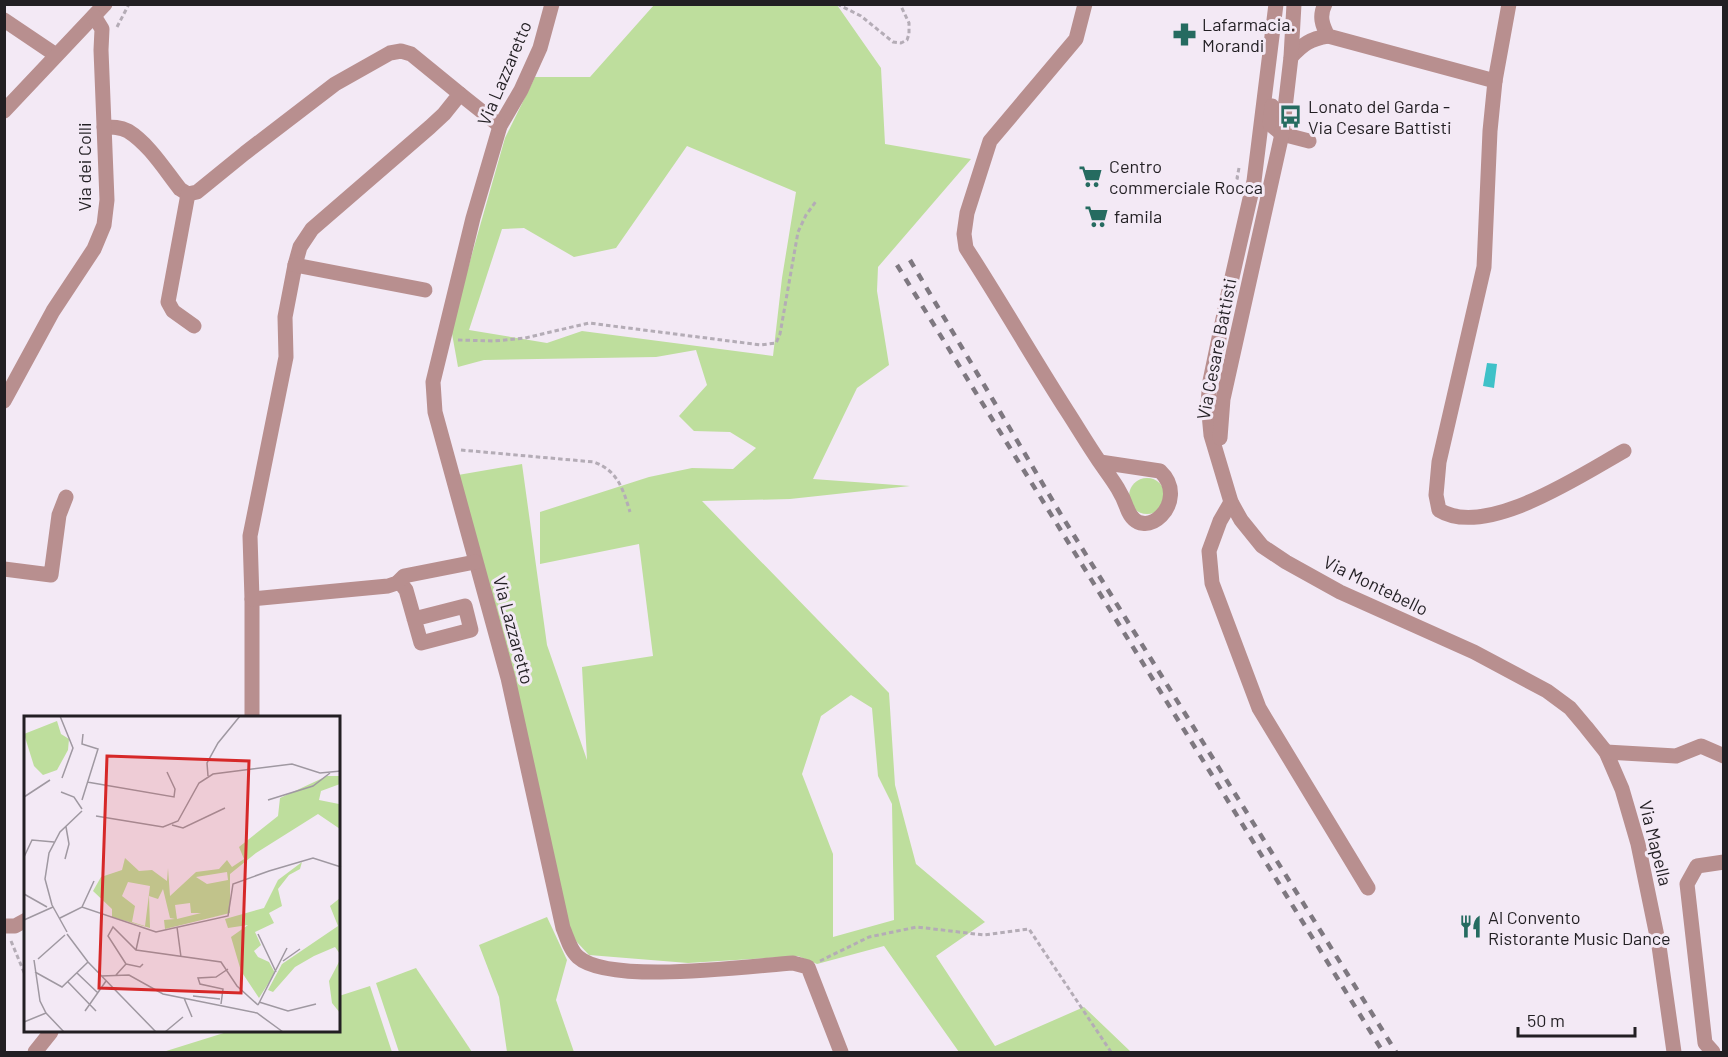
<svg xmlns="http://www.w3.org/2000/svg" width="1728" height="1057" font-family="Barlow,sans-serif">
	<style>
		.green { fill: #bede9d; fill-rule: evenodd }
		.water { fill: #3fc1c8 }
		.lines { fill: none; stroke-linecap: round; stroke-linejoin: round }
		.path { stroke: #b4acb6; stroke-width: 3; stroke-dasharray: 4.5 3; stroke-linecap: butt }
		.minor { stroke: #b88f8f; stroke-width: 15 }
		.rail { stroke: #7e7880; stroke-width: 4.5; stroke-dasharray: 8 8; stroke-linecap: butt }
		.labels { text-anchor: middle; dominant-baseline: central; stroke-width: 6; stroke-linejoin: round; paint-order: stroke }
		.poi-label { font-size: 18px; fill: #221f23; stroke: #f3e9f5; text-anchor: start }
		.street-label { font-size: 18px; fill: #221f23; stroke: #f3e9f5 }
		.inset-road { fill: none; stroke: #9f98a1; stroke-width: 1.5 }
		.view { fill: #d62828; fill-opacity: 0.15; stroke: #d62828; stroke-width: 3 }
		.inset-edge { fill: none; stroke: #221f23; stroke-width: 3 }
	</style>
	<rect width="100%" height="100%" fill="#f3e9f5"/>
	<!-- green -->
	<g class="green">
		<path d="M 654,5 L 837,5 L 881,68 L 885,144 L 971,159 L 878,267 L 877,291 L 889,365 L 857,388 L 813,479 L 910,486 L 790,499 L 702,501 L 889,693 L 895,785 L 916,864 L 985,922 L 936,956 L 995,1046 L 1084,1007 L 1131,1052 L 959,1052 L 884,946 L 817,964 L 798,956 L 688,963 L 589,955 L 575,940 L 558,908 L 458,475 L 522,464 L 547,645 L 587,760 L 582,667 L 653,656 L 639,544 L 540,564 L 540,512 L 649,477 L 692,468 L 733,469 L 756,448 L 730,432 L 694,431 L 679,416 L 707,385 L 696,350 L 656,357 L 484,360 L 458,367 L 451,328 L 505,138 L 535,77 L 590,77 ZM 687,146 L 796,192 L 782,278 L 773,356 L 582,331 L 547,343 L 469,330 L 502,229 L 524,228 L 574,257 L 616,248 ZM 851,695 L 872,708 L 878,776 L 892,804 L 894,920 L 833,937 L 833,854 L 802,774 L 821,716 Z"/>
		<circle cx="1147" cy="496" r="18"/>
		<polygon points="547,917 567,960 556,1000 574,1052 507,1052 499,997 479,945"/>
		<polygon points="416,968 472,1052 399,1052 376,983"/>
		<polygon points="370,986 392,1052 163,1052 227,1032 339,1032 339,996"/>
	</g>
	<!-- water -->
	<polygon class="water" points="1487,363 1497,364 1494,388 1483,386"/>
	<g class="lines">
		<!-- path -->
		<g class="path">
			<polyline points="837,4 861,16 893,42 901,43 907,40 909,34 909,23 900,4"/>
			<polyline points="117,27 129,4"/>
			<polyline points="1239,168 1237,178 1241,179"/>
			<polyline points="458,340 494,341 525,338 589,323 761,345 776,343 780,334 798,232 806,215 817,200"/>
			<path d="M 461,450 L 594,462 C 618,471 623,489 630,512"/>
			<polyline points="11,941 26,977"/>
			<polyline points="820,961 869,937 917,927 984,935 1029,929 1111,1052"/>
		</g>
		<!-- minor -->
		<g class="minor">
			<path d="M 552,4 L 540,48 L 521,90 L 500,126 L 473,218 L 433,382 L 435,412 L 508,678 L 563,928 C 567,937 570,950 578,957 C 609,985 750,966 793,963 L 808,967 L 841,1052"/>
			<path d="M 1085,4 L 1076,39 L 990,141 L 967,213 L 964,234 L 966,248 C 1001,302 1033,358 1067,411 C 1078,428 1088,445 1099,461 C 1110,477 1121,490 1127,508 C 1142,548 1192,501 1160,471 L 1100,462"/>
			<polyline points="1276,4 1254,181 1228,295 1210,381 1208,403 1211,435 1231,502 1241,520 1262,546 1286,562 1340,592 1474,652 1547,691 1570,708 1586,727 1606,752 1622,789 1638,844 1659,946 1674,1052"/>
			<path d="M 1325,4 C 1319,16 1322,25 1328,36 L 1495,81"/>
			<path d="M 1509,4 L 1495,81 L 1490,131 L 1484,267 L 1439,462 L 1436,495 L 1439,510 C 1486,539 1581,475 1624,451"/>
			<polyline points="4,20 56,55"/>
			<path d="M 1291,57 C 1303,44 1310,39 1328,36"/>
			<polyline points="460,94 500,126"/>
			<polyline points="1272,106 1270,124 1282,134 1309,141"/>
			<polyline points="4,111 105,4"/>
			<path d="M 104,127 C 113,127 120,127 128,131 C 149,144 165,170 180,189 L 188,194 L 197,192 L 245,153 L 335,84 L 390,53 L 401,51 L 411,54 L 460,94 L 444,114 L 430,127 L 312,229 L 300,247 L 295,265 L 285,317 L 286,357 L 250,536 L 252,599 L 252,718"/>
			<polyline points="188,194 168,302 173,311 194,326"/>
			<polyline points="295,265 425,290"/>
			<polyline points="4,401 53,311 94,249 104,225 107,200 101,50 102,29 94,16"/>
			<polyline points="1220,438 1223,399 1282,134 1291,57 1294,4"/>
			<polyline points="1231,502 1220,521 1209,551 1212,583 1259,708 1368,888"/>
			<polyline points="4,569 51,575 59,515 66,497"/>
			<polyline points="397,583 402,585 406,590 421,643 471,630 465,606 414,619"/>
			<polyline points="252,599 388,586 397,583 404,576 475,562"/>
			<polyline points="1606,752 1676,756 1701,746 1724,756"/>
			<polyline points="4,926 15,926 26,920"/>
			<polyline points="35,1052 51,1032"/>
			<polyline points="1713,1052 1705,1043 1687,884 1697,866 1724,862"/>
		</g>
		<!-- rail -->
		<g class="rail">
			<polyline points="910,260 1060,513 1396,1052"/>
			<polyline points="897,265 1383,1052"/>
		</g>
	</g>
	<!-- icons -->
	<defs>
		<symbol id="pharmacy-bare" viewBox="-9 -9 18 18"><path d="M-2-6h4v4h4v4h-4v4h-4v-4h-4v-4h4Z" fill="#256b60" stroke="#f3e9f5" stroke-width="2.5" paint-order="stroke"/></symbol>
		<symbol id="bus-bare" viewBox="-9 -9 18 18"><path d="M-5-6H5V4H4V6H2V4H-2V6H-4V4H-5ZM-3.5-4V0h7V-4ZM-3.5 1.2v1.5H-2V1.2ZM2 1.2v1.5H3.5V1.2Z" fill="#256b60" stroke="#f3e9f5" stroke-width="2.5" paint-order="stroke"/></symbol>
		<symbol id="supermarket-bare" viewBox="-9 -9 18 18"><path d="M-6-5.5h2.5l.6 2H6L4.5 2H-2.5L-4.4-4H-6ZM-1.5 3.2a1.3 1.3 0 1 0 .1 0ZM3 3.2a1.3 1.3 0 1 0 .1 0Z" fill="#256b60" stroke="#f3e9f5" stroke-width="2.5" paint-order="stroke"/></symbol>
		<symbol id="restaurant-bare" viewBox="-9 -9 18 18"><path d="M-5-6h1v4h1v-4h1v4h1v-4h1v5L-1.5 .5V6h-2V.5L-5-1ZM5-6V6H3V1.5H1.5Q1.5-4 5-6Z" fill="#256b60" stroke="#f3e9f5" stroke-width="2.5" paint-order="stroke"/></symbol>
	</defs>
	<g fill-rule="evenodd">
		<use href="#pharmacy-bare" x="1168" y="18" width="33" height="33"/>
		<use href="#bus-bare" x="1274" y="100" width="33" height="33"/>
		<use href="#supermarket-bare" x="1074" y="160" width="33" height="33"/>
		<use href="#supermarket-bare" x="1080" y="200" width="33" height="33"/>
		<use href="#restaurant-bare" x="1454" y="910" width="33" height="33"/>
	</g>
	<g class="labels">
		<!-- poi labels -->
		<g class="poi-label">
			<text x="1202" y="24">Lafarmacia.<tspan x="1202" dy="21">Morandi</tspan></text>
			<text x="1308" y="106">Lonato del Garda -<tspan x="1308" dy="21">Via Cesare Battisti</tspan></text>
			<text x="1109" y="166">Centro<tspan x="1109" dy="21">commerciale Rocca</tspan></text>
			<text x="1114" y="216">famila</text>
			<text x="1488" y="917">Al Convento<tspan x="1488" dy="21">Ristorante Music Dance</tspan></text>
		</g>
		<!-- street labels -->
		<g class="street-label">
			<text transform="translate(504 73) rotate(-67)">Via Lazzaretto</text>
			<text transform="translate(84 167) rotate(-90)">Via dei Colli</text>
			<text transform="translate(1216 349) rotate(-79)">Via Cesare Battisti</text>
			<text transform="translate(1376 585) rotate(26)">Via Montebello</text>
			<text transform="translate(514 630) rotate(75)">Via Lazzaretto</text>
			<text transform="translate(1656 843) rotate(76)">Via Mapella</text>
		</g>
	</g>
	<!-- overview -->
	<g transform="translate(24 716)">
		<rect width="316" height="316" fill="#f3e9f5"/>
		<path d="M 33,5 L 37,18 L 45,23 L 44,34 L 33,54 L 19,59 L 10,50 L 0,18 ZM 303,60 L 316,60 L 316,68 L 297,75 L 295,84 L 315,88 L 316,113 L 294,98 L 232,137 L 206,158 L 206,197 L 141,213 L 140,204 L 151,203 L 146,202 L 139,173 L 134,183 L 125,180 L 126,212 L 88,201 L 88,193 L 69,175 L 77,161 L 98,154 L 101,142 L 115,155 L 128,154 L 143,165 L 144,152 L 146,180 L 172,156 L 195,153 L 203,144 L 208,151 L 220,143 L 215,131 L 254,100 L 256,82 ZM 203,156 L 204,164 L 183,168 L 172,161 ZM 104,166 L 126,170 L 121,210 L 108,206 L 111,190 L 98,180 ZM 166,187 L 167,197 L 177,197 L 153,203 L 151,189 ZM 278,146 L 276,153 L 265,159 L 254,173 L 258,190 L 245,197 L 250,207 L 231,216 L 237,229 L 230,235 L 234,241 L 245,246 L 251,257 L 235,282 L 217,255 L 207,221 L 224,209 L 204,212 L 201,203 L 240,192 L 254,164 ZM 316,182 L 316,238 L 311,231 L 290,240 L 271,251 L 249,276 L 244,274 L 258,248 L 314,210 L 306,190 ZM 316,244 L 316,297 L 308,287 L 305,265 Z" fill="#bede9d" fill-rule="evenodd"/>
		<path class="inset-road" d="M 36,0 L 49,32 L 38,62M 184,60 L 183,47 L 194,27 L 216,0M 63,66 L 150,81 L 151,73 L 143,56M 37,76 L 50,81 L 58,93M 0,81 L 26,64M 58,84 L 74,33 L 58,28 L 59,18M 244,84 L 289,70 L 306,57M 72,100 L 139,111 L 154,105 L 175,67 L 189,58 L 268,48 L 296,57 L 317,55M 148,109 L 159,112 L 201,92M 0,141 L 8,124 L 30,126M 41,143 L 45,128 L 42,111M 0,178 L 23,191M 28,189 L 21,163 L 25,137 L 36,116 L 58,95M 28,189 L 43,216M 58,191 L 70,165M 36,202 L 58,191 L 132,216 L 204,200 L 209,168 L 245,155 L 289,142 L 317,151M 0,204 L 29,191M 153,211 L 157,241M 43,218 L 64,246 L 132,316M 234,218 L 252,256M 112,234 L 116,216M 14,243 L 41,219M 10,244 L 16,285 L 22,297 L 40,316M 259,245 L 276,233M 102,248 L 116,251 L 119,248M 11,256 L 38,271 L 64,246M 53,257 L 74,277M 92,259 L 102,248 L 84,220 L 89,211 L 112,234 L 197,246 L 213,270 L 234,289M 77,260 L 105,259 L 139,278 L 233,297 L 259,316M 44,266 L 72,295M 169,280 L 196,283M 160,282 L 168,301M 235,286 L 264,295 L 292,288M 197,288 L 199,273 L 176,268 L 174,262 L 192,261 L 204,253M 234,289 L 263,232M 61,295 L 82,265M 0,306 L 22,297M 141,316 L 159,301"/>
		<path class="view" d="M 83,40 L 225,45 L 217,277 L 75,272 Z"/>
		<rect width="316" height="316" class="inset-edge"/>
	</g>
	<!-- border -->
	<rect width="1728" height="1057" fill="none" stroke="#221f23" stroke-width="12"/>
	<!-- scale -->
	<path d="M1518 1027v9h117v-9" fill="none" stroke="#221f23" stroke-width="3"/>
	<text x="1527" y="1027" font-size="18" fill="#221f23" stroke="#f3e9f5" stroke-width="4.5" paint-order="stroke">50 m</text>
</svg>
